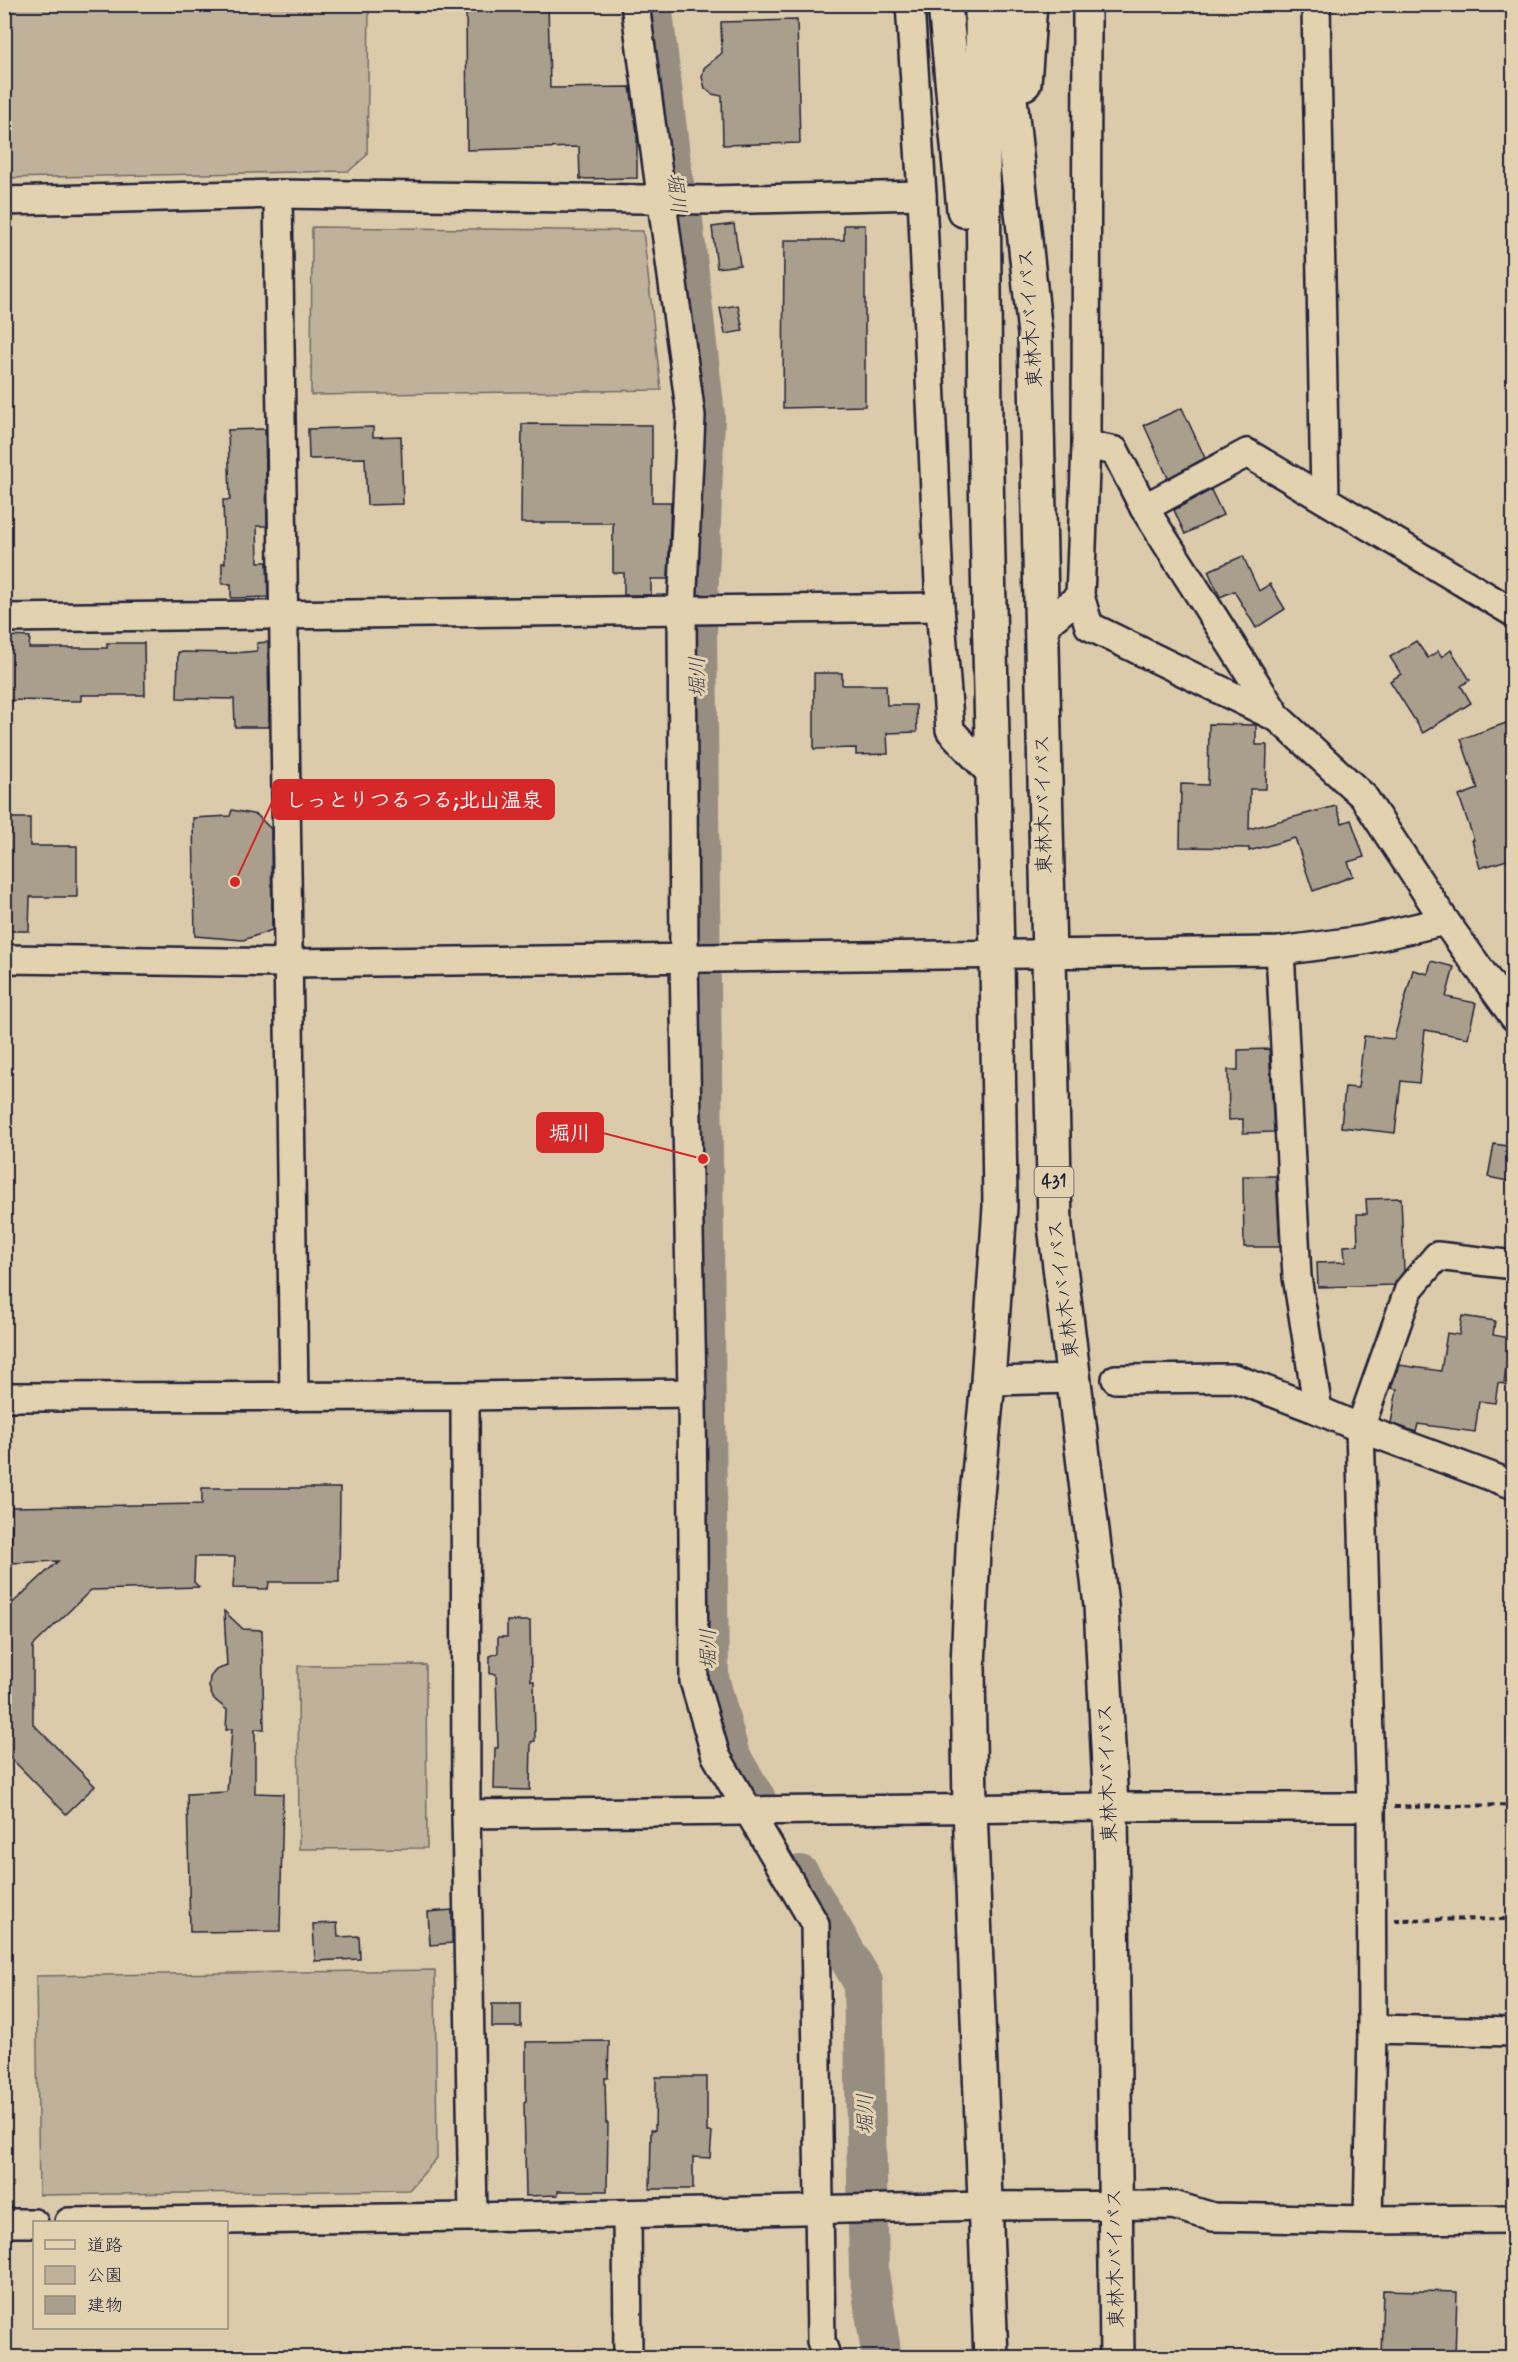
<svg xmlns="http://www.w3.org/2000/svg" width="1518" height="2362" font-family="Mynerve,'Klee One',sans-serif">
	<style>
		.green { fill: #c0b29a; stroke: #716a6a; stroke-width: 1.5 }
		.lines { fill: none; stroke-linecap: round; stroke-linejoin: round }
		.river { stroke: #978d81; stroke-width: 40 }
		.building { fill: #aa9f8d; stroke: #22223b; stroke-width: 1.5 }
		.minor-casing { stroke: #22223b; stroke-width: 32 }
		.highway-casing { stroke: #22223b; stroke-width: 38 }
		.path { stroke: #22223b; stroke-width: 4; stroke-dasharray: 6 4.5; stroke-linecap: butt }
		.minor { stroke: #e3d2af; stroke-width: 27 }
		.highway { stroke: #e3d2af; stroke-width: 33 }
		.labels { text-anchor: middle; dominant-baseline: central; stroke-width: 6; stroke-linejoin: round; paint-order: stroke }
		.shield { fill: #e3d2af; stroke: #5c575e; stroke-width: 1.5 }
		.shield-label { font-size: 18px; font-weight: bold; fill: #22223b }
		.street-label { font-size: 20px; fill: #22223b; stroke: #e3d2af }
		.water-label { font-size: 21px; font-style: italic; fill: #454250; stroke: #e3d2af }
		.leader { fill: none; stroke: #d62828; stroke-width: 2 }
		.callout-dot { fill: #d62828; stroke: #e3d2af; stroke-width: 2 }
		.callout { fill: #d62828; stroke: #d62828; stroke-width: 2 }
		.callout-label { font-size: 21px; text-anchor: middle; font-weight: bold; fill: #fff }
	</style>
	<rect width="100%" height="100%" fill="#dbcbaa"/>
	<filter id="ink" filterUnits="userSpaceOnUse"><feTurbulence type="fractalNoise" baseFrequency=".0167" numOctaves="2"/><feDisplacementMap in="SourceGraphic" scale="12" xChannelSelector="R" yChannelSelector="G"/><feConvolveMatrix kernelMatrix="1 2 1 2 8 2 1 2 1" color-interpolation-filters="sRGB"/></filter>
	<g filter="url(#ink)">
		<!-- green -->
		<g class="green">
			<polygon points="4,5 369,5 367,155 349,171 5,178"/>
			<polygon points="312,227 643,231 661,390 311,395"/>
			<polygon points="426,1665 427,1848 299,1849 298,1666"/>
			<polygon points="435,1970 437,2158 409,2190 39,2195 36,1976"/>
		</g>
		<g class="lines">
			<!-- river -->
			<g class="river">
				<polyline points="652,4 673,180 683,221 705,415 697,634 709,1678 730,1756 756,1799"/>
				<polyline points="800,1875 863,1982 869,2273 882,2358"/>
			</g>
		</g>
		<!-- building -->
		<g class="building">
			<polygon points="466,4 548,4 550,88 630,87 637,132 637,178 580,179 579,147 467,150"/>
			<polygon points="797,20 800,143 723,145 722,96 712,94 705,88 702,77 704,68 722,53 721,22"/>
			<polygon points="734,224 740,265 717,268 712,227"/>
			<polygon points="844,225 865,225 865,406 783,408 784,240 844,240"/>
			<polygon points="738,305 743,331 725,334 720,308"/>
			<polygon points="1182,408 1205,458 1168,478 1144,425"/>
			<polygon points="522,424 652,425 652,502 671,502 668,579 651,579 651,595 624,595 624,573 613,573 613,523 521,523"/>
			<polygon points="373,427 373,437 401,436 403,504 367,505 365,458 309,459 308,429"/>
			<polygon points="265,429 267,526 257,526 258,562 267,562 268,597 231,598 231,584 222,584 222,563 225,563 223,500 230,500 228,430"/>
			<polygon points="1211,490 1223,515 1185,534 1174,510"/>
			<polygon points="1243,556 1259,591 1270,584 1285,609 1256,628 1234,591 1220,597 1208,571"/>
			<polygon points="7,636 30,637 29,648 107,648 107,643 144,643 145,695 81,695 81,701 4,700 4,648 7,648"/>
			<polygon points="1416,641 1428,658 1438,651 1442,657 1451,650 1470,680 1461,686 1471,703 1423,733 1390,681 1401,674 1390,657"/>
			<polygon points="268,642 269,727 235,727 234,699 177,698 178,652 234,653 257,651 257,643"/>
			<polygon points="814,673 842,673 842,685 886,685 887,705 916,705 917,732 887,733 888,754 856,755 856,748 814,749"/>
			<polygon points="1509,722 1514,736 1514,749 1507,751 1514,770 1514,858 1480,868 1472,840 1474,840 1459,796 1478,789 1461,739"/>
			<polygon points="1209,724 1256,725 1256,745 1267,745 1266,789 1250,789 1249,829 1336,806 1342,823 1351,820 1364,857 1348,862 1353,876 1313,891 1295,838 1249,851 1249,848 1180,847 1181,784 1208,785"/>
			<polygon points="232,810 257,815 271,829 272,930 243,940 195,936 193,818 230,816"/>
			<polygon points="4,818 30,818 30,846 77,846 77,897 30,897 29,931 4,931"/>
			<polygon points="1431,961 1454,967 1446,997 1476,1003 1468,1038 1425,1030 1419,1083 1401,1081 1395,1133 1341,1127 1345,1087 1358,1088 1364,1036 1394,1039 1413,970 1428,974"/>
			<polygon points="1269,1049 1274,1132 1243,1133 1243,1119 1229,1120 1228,1070 1238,1070 1238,1050"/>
			<polygon points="1494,1144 1514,1147 1508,1181 1488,1177"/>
			<polygon points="1243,1176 1276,1176 1280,1247 1244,1247"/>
			<polygon points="1401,1198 1404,1271 1394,1285 1318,1287 1317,1263 1345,1262 1344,1246 1358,1245 1357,1214 1367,1214 1366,1199"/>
			<polygon points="1462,1316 1495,1321 1493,1335 1510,1338 1504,1384 1498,1383 1495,1403 1479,1401 1475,1432 1418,1424 1416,1432 1391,1423 1397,1389 1391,1388 1399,1365 1441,1371 1447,1333 1459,1335"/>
			<polygon points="202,1488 340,1488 339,1582 269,1582 268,1589 233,1588 235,1557 195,1557 194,1582 199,1587 91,1590 33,1646 33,1724 95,1786 66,1814 4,1751 4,1611 58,1561 11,1563 12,1507 202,1504"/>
			<polygon points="224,1611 243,1629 262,1630 264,1729 255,1729 255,1793 283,1794 280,1931 190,1932 187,1794 227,1792 232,1729 226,1730 227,1710 213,1698 209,1687 210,1677 216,1670 227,1666"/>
			<polygon points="507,1621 530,1621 531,1681 534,1681 535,1741 531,1742 530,1790 494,1789 495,1748 498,1748 496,1674 490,1674 490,1656 498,1653 498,1637 507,1637"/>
			<polygon points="452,1910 452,1943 430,1945 428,1912"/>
			<polygon points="337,1923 338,1937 359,1936 360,1959 315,1961 313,1924"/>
			<rect x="492" y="2004" width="29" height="23"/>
			<polygon points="609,2041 608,2078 605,2078 606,2123 608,2123 607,2191 558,2191 558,2195 526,2196 524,2102 526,2101 526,2042"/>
			<polygon points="656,2077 707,2077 707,2132 712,2132 710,2158 693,2157 693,2189 650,2189 651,2130 655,2130"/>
			<polygon points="1383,2290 1457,2292 1455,2358 1381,2358"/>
		</g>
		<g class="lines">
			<defs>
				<g id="minor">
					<polyline points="635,4 691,416 682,610 684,958 692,1393 694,1681 716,1756 815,1924 821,2341 827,2358"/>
					<polyline points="910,4 922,195 940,607 950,730 993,776"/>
					<polyline points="1316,4 1325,499"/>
					<polyline points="278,194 294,1397"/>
					<polyline points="4,201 278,194 713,200 922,195"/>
					<polyline points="1086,445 1115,451 1144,508 1278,718 1363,796 1445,921 1514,1017"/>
					<polyline points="1144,508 1247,453 1514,613"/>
					<polyline points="1080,596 1089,626 1278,718"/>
					<polyline points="4,618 940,607"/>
					<polyline points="1040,629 1080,596 1086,445 1087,4"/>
					<polyline points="1280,951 1297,1277 1318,1410 1360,1428 1371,1807 1372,2029 1368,2220"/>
					<polyline points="4,959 290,963 1280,951 1363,940 1445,921"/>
					<polyline points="1514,1265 1437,1256 1409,1289 1360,1428 1514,1485"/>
					<polyline points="1116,1379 1234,1378 1318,1410"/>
					<polyline points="988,1381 1075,1379"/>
					<polyline points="465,1396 466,1814 473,2217"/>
					<polyline points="4,1397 465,1396 692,1393"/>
					<polyline points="466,1814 1111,1807 1371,1807"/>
					<polyline points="1372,2029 1514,2032"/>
					<polyline points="627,2214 628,2358"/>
					<polyline points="69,2222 473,2217 986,2206 1173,2205 1213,2217 1368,2220 1514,2219"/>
					<polyline points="4,2223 34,2223"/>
				</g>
				<g id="highway">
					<polyline points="945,4 964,210"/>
					<polyline points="1000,4 1035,334 1055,1225 1101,1605 1111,1807 1117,2358"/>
					<polyline points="982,6 985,430 997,955 1000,1207 988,1381 974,1526 968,1666 970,1808 991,2358"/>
					<polyline points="1024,83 1030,4"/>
				</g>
			</defs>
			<!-- minor casing -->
			<use href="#minor" class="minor-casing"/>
			<!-- highway casing -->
			<use href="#highway" class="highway-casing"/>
			<!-- path -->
			<g class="path">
				<polyline points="1394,1807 1514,1805"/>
				<polyline points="1394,1920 1514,1919"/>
			</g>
			<!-- minor -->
			<use href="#minor" class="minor"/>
			<!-- highway -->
			<use href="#highway" class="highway"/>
		</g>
	</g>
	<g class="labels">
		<!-- shield labels -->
		<rect class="shield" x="1034.5" y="1167" width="39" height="30" rx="4.5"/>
		<g class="shield-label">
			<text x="1054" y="1182">431</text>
		</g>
		<!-- street labels -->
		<g class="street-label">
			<text transform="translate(1031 318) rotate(-94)">東林木バイパス</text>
			<text transform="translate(1044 804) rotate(-91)">東林木バイパス</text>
			<text transform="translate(1064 1289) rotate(-97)">東林木バイパス</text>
			<text transform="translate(1108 1773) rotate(-92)">東林木バイパス</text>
			<text transform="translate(1116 2258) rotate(-91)">東林木バイパス</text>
		</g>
		<!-- water labels -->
		<g class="water-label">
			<text transform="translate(676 193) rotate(83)">堀川</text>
			<text transform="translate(698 677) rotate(-91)">堀川</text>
			<text transform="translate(709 1649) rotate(-91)">堀川</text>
			<text transform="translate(866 2114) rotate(-91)">堀川</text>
		</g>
	</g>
	<!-- callouts -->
	<path class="leader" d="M235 882L273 800M703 1159L603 1133"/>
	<g class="callout-dot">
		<circle cx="235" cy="882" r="6"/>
		<circle cx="703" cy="1159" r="6"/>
	</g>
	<g class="callout">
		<rect x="273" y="780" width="281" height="39" rx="6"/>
		<rect x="537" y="1113" width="66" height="39" rx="6"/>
	</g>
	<g class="callout-label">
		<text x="414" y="807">しっとりつるつる;北山温泉</text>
		<text x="570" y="1140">堀川</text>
	</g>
	<!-- margin -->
	<rect width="1518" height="2362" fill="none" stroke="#e3d2af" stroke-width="24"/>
	<rect x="12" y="12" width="1494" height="2338" fill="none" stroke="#22223b" stroke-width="2" filter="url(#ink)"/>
	<!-- legend -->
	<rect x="33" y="2221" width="195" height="108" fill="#e3d2af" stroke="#968c81" stroke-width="1.5"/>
	<rect x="45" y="2240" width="30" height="9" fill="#e3d2af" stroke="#968c81" stroke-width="1.5"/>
	<text x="87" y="2251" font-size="18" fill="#22223b">道路</text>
	<rect x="45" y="2266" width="30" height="18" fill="#c0b29a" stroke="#968c81" stroke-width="1.5"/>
	<text x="87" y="2281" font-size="18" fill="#22223b">公園</text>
	<rect x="45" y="2296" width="30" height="18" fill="#aa9f8d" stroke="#968c81" stroke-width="1.5"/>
	<text x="87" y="2311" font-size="18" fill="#22223b">建物</text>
</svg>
